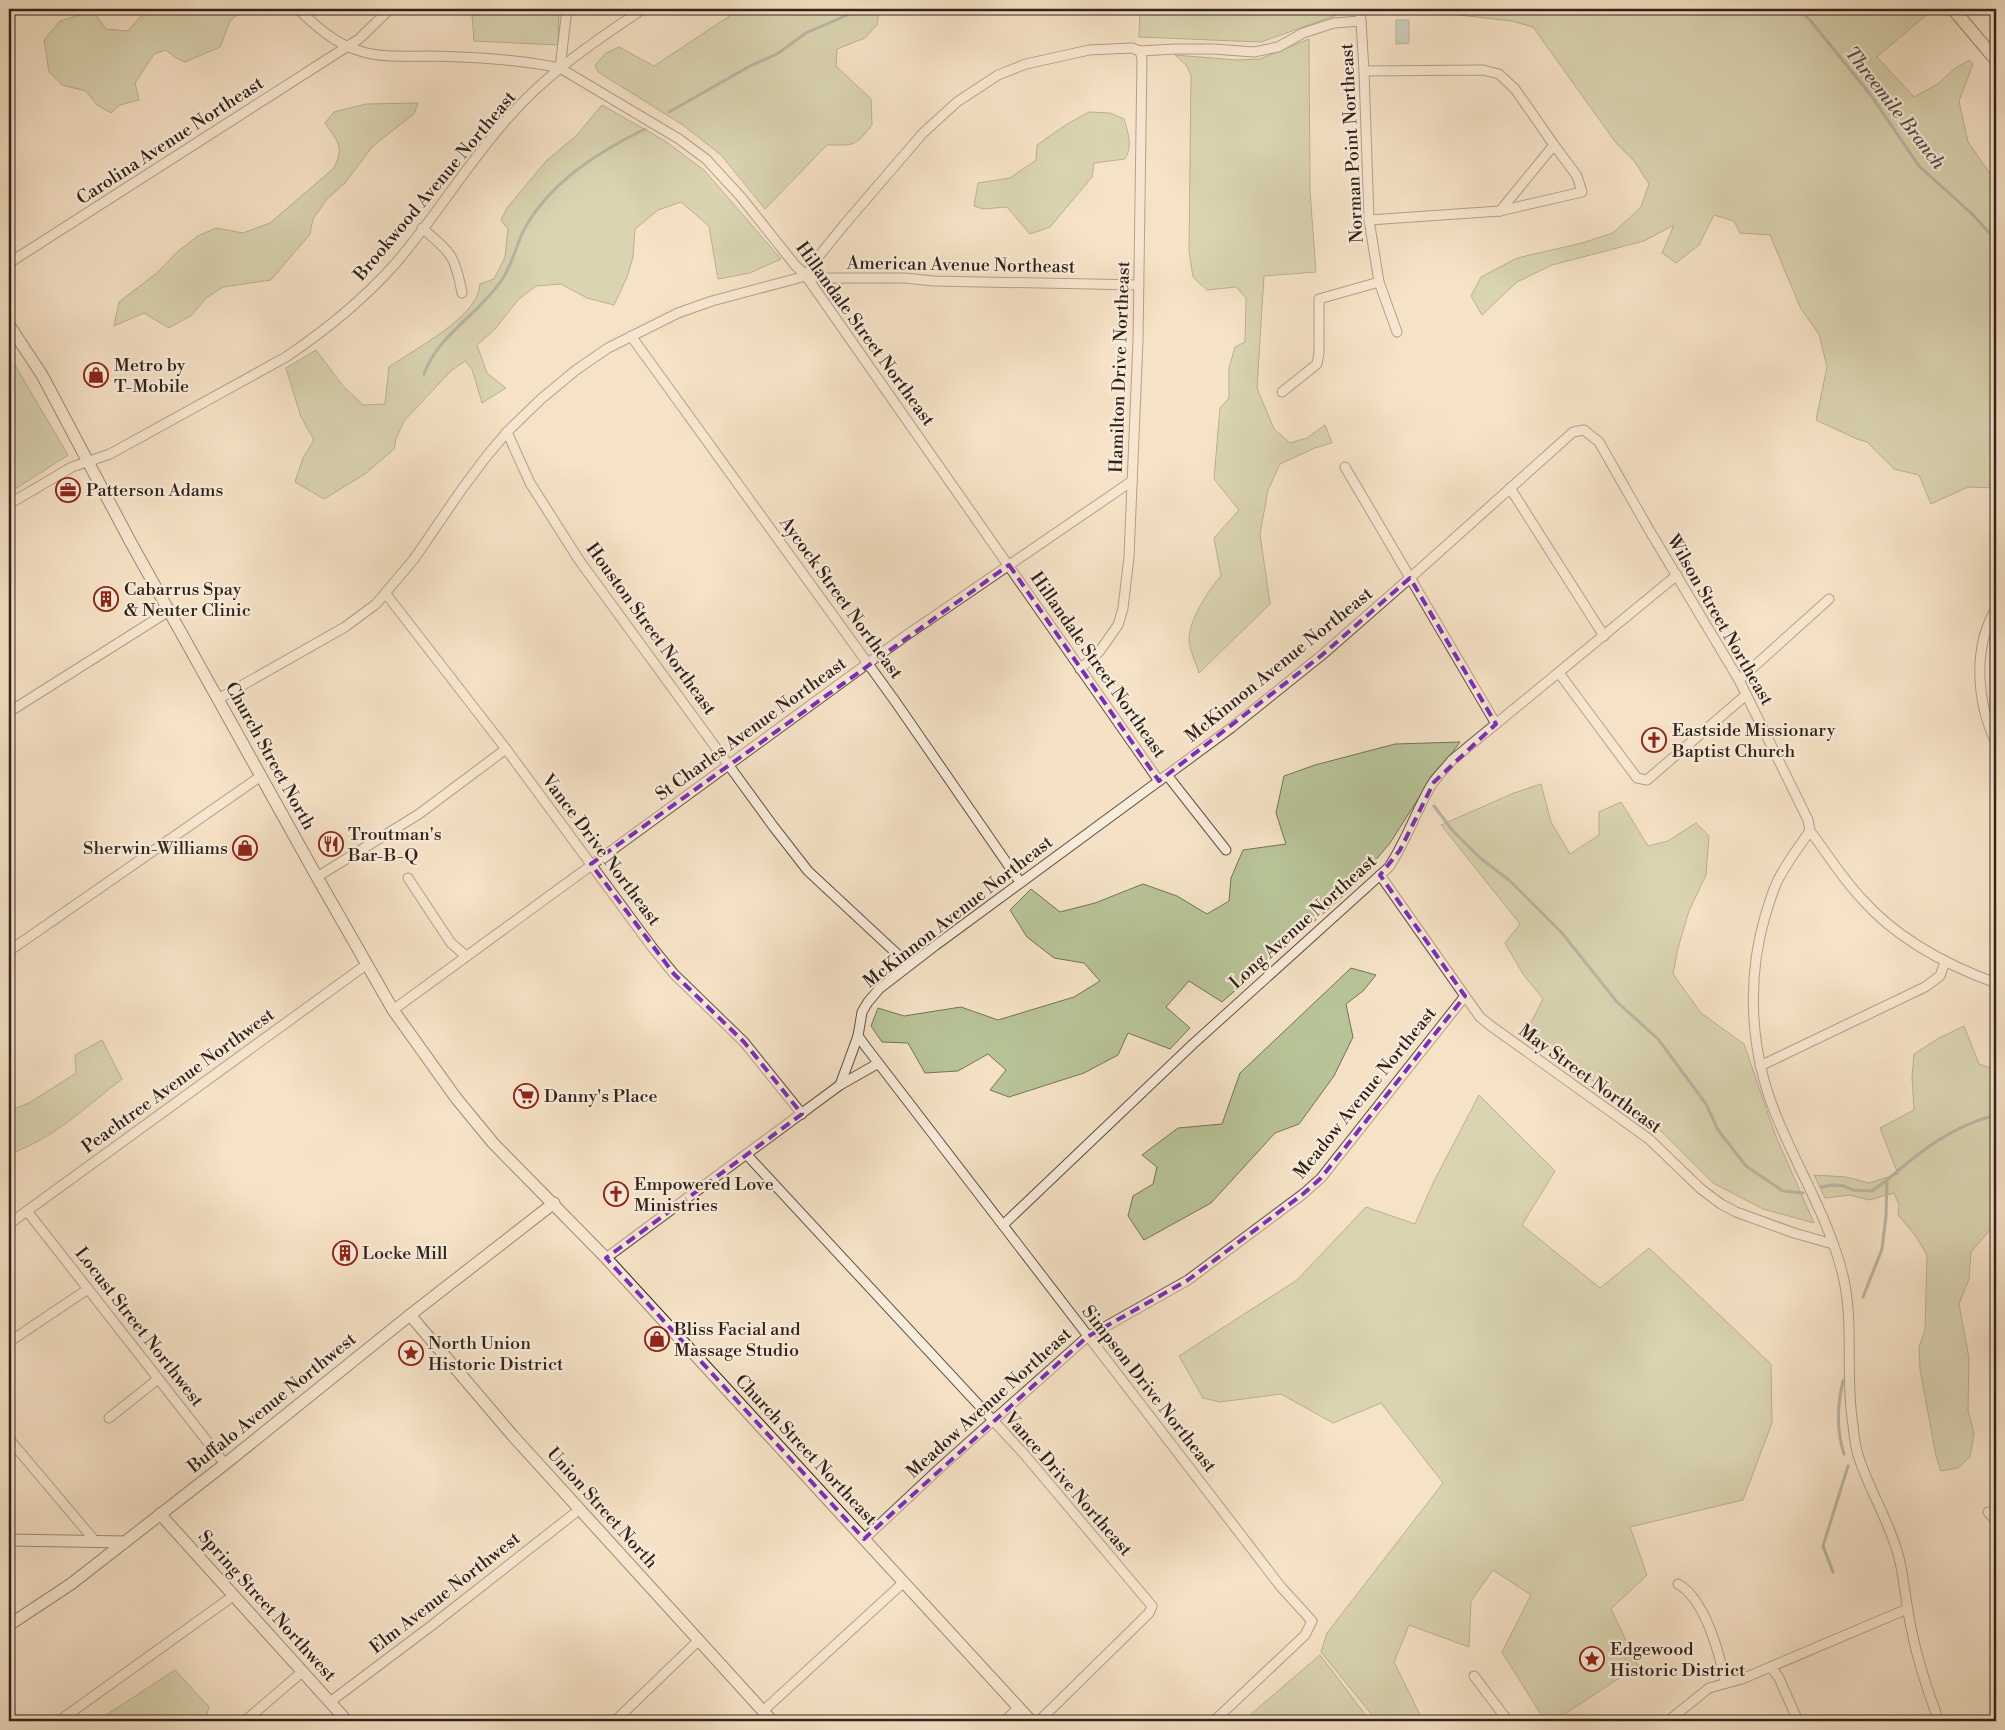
<svg xmlns="http://www.w3.org/2000/svg" width="2005" height="1730" font-family="'Libre Bodoni',serif">
	<style>
		.green { fill: #b8c498; stroke: #75735a }
		.water { fill: #9cbdb7; stroke: #727f79 }
		.lines { fill: none; stroke-linecap: round; stroke-linejoin: round }
		.stream { stroke: #727f79; stroke-width: 3 }
		.street-casing { stroke: #635246; stroke-width: 11 }
		.secondary-casing { stroke: #32221b; stroke-width: 13 }
		.primary-casing { stroke: #32221b; stroke-width: 14 }
		.street { stroke: #f8ecda; stroke-width: 9 }
		.secondary { stroke: #f8ecda; stroke-width: 11 }
		.primary { stroke: #f5e2c6; stroke-width: 12 }
		.marked { fill: none; stroke: #7b2cbf; stroke-width: 4; stroke-dasharray: 10 6; stroke-linejoin: round }
		.labels { text-anchor: middle; dominant-baseline: central; stroke-width: 4.5; stroke-linejoin: round; paint-order: stroke }
		.street-label { font-size: 18px; fill: #32221b; stroke: #f8ecda }
		.poi-label { font-size: 18px; fill: #32221b; stroke: #f8ecda; text-anchor: start }
		.water-label { font-size: 19px; font-style: italic; fill: #52504a; stroke: #f8ecda }
	</style>
	<rect width="100%" height="100%" fill="#f5e2c6"/>
	<filter id="stains"><feTurbulence type="fractalNoise" baseFrequency=".004" numOctaves="4"/><feColorMatrix values="0 0 0 0 .2 0 0 0 0 .09 0 0 0 0 .02 0 0 0 .5 -.17"/></filter>
	<radialGradient id="worn" r=".72"><stop offset=".6" stop-color="#630" stop-opacity="0"/><stop offset="1" stop-color="#630" stop-opacity=".3"/></radialGradient>
	<!-- green -->
	<g class="green">
		<polygon points="182,9 244,9 230,21 220,47 185,62 176,58 166,50 154,54 135,83 139,100 120,105 111,113 97,105 86,91 62,85 49,72 44,40 60,21 93,11 106,29 128,31 145,11"/>
		<polygon points="468,9 559,9 558,45 474,41 472,15"/>
		<path d="M 740,9 L 885,9 L 879,12 L 877,25 L 865,38 L 837,49 L 836,66 L 871,99 L 872,125 C 855,147 855,145 827,145 L 765,209 L 721,155 L 683,125 L 598,72 L 595,65 L 606,53 L 619,47 L 654,66 Z"/>
		<polygon points="1140,9 1348,9 1348,11 1261,42 1139,37"/>
		<polygon points="1417,9 1929,9 1931,11 1877,57 1914,97 1939,83 1954,69 1969,60 1973,64 1959,101 1968,142 1996,182 1996,488 1968,487 1931,504 1919,475 1894,469 1867,442 1857,439 1816,420 1827,367 1819,334 1801,309 1770,235 1740,233 1734,221 1714,215 1699,245 1676,263 1662,253 1674,225 1644,241 1552,265 1517,282 1482,315 1471,296 1481,277 1517,258 1582,243 1613,233 1641,207 1649,184 1635,162 1616,143 1533,27 1512,21 1423,11"/>
		<path d="M 1309,39 L 1310,191 L 1316,272 L 1264,276 L 1257,388 L 1274,429 L 1290,443 L 1307,438 L 1325,425 L 1332,443 L 1315,448 L 1280,464 L 1268,490 L 1260,534 L 1270,604 L 1199,673 C 1196,663 1189,649 1189,639 C 1189,620 1209,589 1221,576 L 1214,538 L 1239,510 L 1214,479 L 1220,408 L 1229,398 L 1229,368 L 1235,347 L 1245,342 L 1246,298 L 1236,287 L 1207,290 L 1193,277 L 1189,251 L 1191,75 L 1186,65 L 1175,55 L 1236,60 L 1260,59 Z"/>
		<path d="M 418,103 L 414,114 L 373,146 L 345,183 L 327,199 L 313,219 L 310,234 L 271,280 L 223,287 L 206,298 L 192,315 L 169,328 L 144,313 L 114,326 L 119,302 L 158,272 L 177,252 L 198,236 L 216,228 L 243,233 L 270,223 L 334,168 C 345,146 337,141 325,123 L 334,112 L 366,104 Z"/>
		<path d="M 602,105 L 665,141 L 704,170 L 781,259 L 750,273 L 718,279 L 709,226 L 681,202 L 658,210 L 635,229 L 633,257 L 627,277 L 614,305 L 587,298 L 561,284 L 536,286 L 518,300 L 495,329 L 477,345 L 487,373 L 506,388 L 482,403 L 472,369 L 465,361 L 451,371 L 404,421 L 396,439 L 394,449 L 365,474 L 324,499 L 295,482 L 303,458 L 314,440 L 301,417 L 286,368 L 316,350 L 343,386 L 363,405 L 385,404 L 389,367 C 414,349 479,317 480,284 L 494,279 L 505,257 L 508,229 L 501,220 L 507,208 L 546,161 L 576,136 Z"/>
		<path d="M 1089,112 L 1110,113 L 1124,119 C 1128,133 1133,146 1125,159 L 1094,163 L 1092,177 L 1050,227 L 1030,234 L 1007,207 L 983,209 L 974,206 L 978,183 L 1010,178 L 1036,160 L 1037,145 L 1067,124 Z"/>
		<polygon points="9,355 68,455 9,493"/>
		<polygon points="1460,742 1418,799 1390,843 1351,889 1222,1002 1189,981 1166,1007 1190,1028 1170,1049 1128,1033 1118,1055 1084,1073 1009,1097 990,1090 1006,1070 988,1054 958,1071 925,1073 908,1043 882,1042 871,1026 878,1008 904,1016 961,1007 998,1020 1074,997 1100,981 1084,963 1054,958 1027,937 1010,910 1031,889 1060,912 1095,903 1143,884 1177,896 1207,914 1229,901 1231,878 1243,850 1286,844 1276,813 1284,776 1315,765 1395,744"/>
		<polygon points="1541,784 1551,822 1570,854 1599,835 1599,812 1621,802 1648,846 1668,841 1696,823 1709,836 1706,875 1689,911 1678,948 1673,974 1701,1013 1744,1044 1775,1134 1814,1223 1763,1209 1713,1183 1659,1129 1526,1032 1543,999 1523,974 1505,943 1520,924 1441,825 1514,793"/>
		<polygon points="1351,968 1376,975 1363,991 1346,1004 1353,1037 1334,1076 1299,1124 1275,1133 1211,1203 1144,1240 1128,1216 1133,1196 1153,1184 1157,1167 1142,1155 1178,1128 1222,1124 1240,1073"/>
		<polygon points="1964,1026 1979,1064 1996,1070 1996,1223 1971,1252 1969,1279 1959,1304 1969,1358 1968,1410 1974,1434 1970,1457 1958,1468 1941,1471 1936,1456 1920,1369 1919,1347 1925,1330 1927,1255 1915,1235 1898,1215 1899,1205 1894,1193 1869,1200 1850,1195 1825,1198 1814,1175 1846,1177 1869,1183 1898,1174 1880,1128 1914,1110 1912,1077 1914,1054 1939,1038"/>
		<path d="M 102,1040 L 122,1079 C 87,1106 52,1140 9,1154 L 9,1111 L 29,1103 L 76,1073 L 75,1055 Z"/>
		<polygon points="1479,1095 1555,1171 1522,1225 1600,1288 1649,1248 1771,1364 1772,1423 1743,1500 1630,1527 1647,1575 1611,1609 1638,1666 1554,1721 1545,1721 1502,1652 1531,1595 1493,1570 1471,1601 1469,1647 1409,1625 1394,1662 1423,1721 1377,1721 1321,1652 1327,1633 1443,1483 1381,1403 1333,1423 1281,1394 1220,1402 1203,1398 1179,1356 1297,1280 1366,1207 1415,1224 1434,1181"/>
		<polygon points="1320,1655 1370,1721 1243,1721"/>
		<polygon points="175,1670 209,1707 205,1721 97,1721"/>
	</g>
	<!-- water -->
	<polygon class="water" points="1396,20 1409,20 1409,43 1396,44"/>
	<g class="lines">
		<!-- stream -->
		<g class="stream">
			<polyline points="1798,9 1810,20 1870,94 1919,166 1972,214 1996,240"/>
			<polyline points="669,112 750,66 777,54 806,33 861,9"/>
			<path d="M 424,374 C 438,335 478,315 501,281 C 513,265 516,243 526,226 C 553,180 600,151 645,129"/>
			<polyline points="1434,806 1453,831 1479,857 1510,881 1562,933 1617,1002 1658,1039 1706,1104 1718,1130 1746,1166 1783,1191 1803,1193"/>
			<polyline points="1821,1187 1833,1185 1844,1186 1853,1190 1872,1191 1887,1180"/>
			<path d="M 1863,1297 L 1882,1249 L 1886,1216 L 1887,1180 C 1922,1150 1952,1126 1996,1115"/>
			<path d="M 1843,1381 C 1837,1406 1836,1429 1844,1454"/>
			<polyline points="1833,1572 1823,1546 1848,1466"/>
		</g>
		<defs>
			<g id="street">
				<path d="M 298,9 C 316,26 335,44 360,51 C 381,58 406,56 428,56 C 472,57 517,59 560,68 L 679,139 L 706,159 L 741,197 L 795,265 L 806,276 L 1159,781"/>
				<polyline points="560,68 567,9"/>
				<polyline points="1364,71 1483,70 1499,74 1515,89 1554,145 1577,176 1582,192 1500,211 1369,220"/>
				<polyline points="1500,211 1554,145"/>
				<path d="M 422,228 C 451,253 455,255 462,293"/>
				<polyline points="9,263 348,46 359,39 390,9"/>
				<polyline points="806,276 814,262 844,225 923,133 957,102 998,75 1026,64 1089,50 1132,48 1140,51 1175,49 1214,49 1254,52 1278,47 1303,33 1334,23 1361,21"/>
				<polyline points="1379,282 1397,332"/>
				<polyline points="631,336 895,701 1020,882"/>
				<polyline points="1282,392 1317,364 1319,353 1319,299 1379,282 1369,220 1364,71 1361,21 1359,9"/>
				<polyline points="507,432 530,483 579,560 773,826 808,871 909,965"/>
				<polyline points="1345,467 1496,724"/>
				<polyline points="1510,488 1604,636"/>
				<path d="M 9,504 L 72,467 L 110,454 L 286,357 C 326,330 363,300 395,264 C 435,218 467,164 508,118 C 546,74 595,41 643,9"/>
				<polyline points="386,594 506,749 652,947 674,974 744,1042 802,1114"/>
				<path d="M 1996,609 C 1972,648 1977,703 1996,743"/>
				<polyline points="1080,669 1099,652 1118,625 1123,608 1129,557 1138,341 1142,59 1140,51"/>
				<polyline points="1559,673 1637,778 1647,780 1746,695"/>
				<polyline points="1739,680 1829,599"/>
				<polyline points="218,699 345,627 376,604 414,559 462,489 486,457 507,432 541,399 576,370 608,348 678,313 712,301 806,276 825,278 904,278 934,281 1139,285"/>
				<polyline points="9,712 169,611"/>
				<polyline points="1167,775 1226,850"/>
				<path d="M 1810,831 C 1799,846 1788,861 1779,878 C 1773,889 1770,901 1766,913 C 1746,979 1750,1052 1776,1115 C 1798,1170 1831,1222 1844,1280 C 1854,1328 1845,1377 1853,1425 C 1854,1436 1855,1447 1859,1458 C 1870,1492 1890,1522 1899,1558 C 1905,1582 1906,1607 1912,1632 C 1918,1662 1928,1692 1939,1721"/>
				<polyline points="1380,875 1465,996 1480,1017 1491,1026 1649,1139 1701,1189 1721,1204 1736,1212 1794,1233 1833,1244"/>
				<polyline points="317,877 419,814 506,749"/>
				<polyline points="408,878 451,943 466,956"/>
				<polyline points="9,951 261,776"/>
				<polyline points="393,1010 904,637 1132,481"/>
				<polyline points="1760,1066 1925,987 1940,976 1945,962"/>
				<polyline points="840,1085 858,1036"/>
				<polyline points="747,1155 1025,1455 1152,1606 1149,1613 1039,1721"/>
				<polyline points="27,1211 225,1464"/>
				<polyline points="9,1224 367,964"/>
				<path d="M 1003,1225 L 1193,1044 L 1389,867 C 1406,841 1416,811 1432,784 C 1438,775 1446,768 1452,760 L 1677,575"/>
				<polyline points="606,1258 840,1085 877,1064"/>
				<polyline points="9,1342 88,1289"/>
				<polyline points="109,1418 158,1379"/>
				<polyline points="9,1439 95,1541"/>
				<polyline points="1988,1512 1996,1521"/>
				<polyline points="864,1539 942,1466 1087,1337 1188,1280 1303,1194 1321,1178 1465,996"/>
				<path d="M 1678,1584 C 1705,1599 1720,1654 1725,1683"/>
				<polyline points="1771,1667 1779,1678 1798,1721"/>
				<polyline points="1474,1676 1508,1721"/>
				<polyline points="330,1702 431,1626 580,1509"/>
				<polyline points="763,1711 904,1582"/>
				<polyline points="59,1721 233,1596"/>
				<polyline points="245,1721 302,1672"/>
				<polyline points="615,1721 699,1640"/>
				<polyline points="1005,1721 1019,1707"/>
				<path d="M 1214,1721 L 1305,1635 L 1312,1621 L 1281,1587 L 866,1047 L 858,1036 L 862,1012 L 868,1002 L 879,989 L 936,945 L 1231,728 L 1322,655 L 1410,578 L 1573,432 L 1584,430 L 1599,442 L 1648,528 L 1739,680 L 1808,820 L 1810,831 C 1827,853 1842,878 1861,898 C 1897,939 1946,965 1996,983"/>
				<polyline points="1668,1721 1709,1688 1742,1679 1907,1609"/>
			</g>
			<g id="secondary">
				<polyline points="9,325 42,375 130,541 317,877 393,1010 456,1098 493,1143 606,1258 1031,1721"/>
				<polyline points="410,1315 513,1436 772,1721"/>
				<polyline points="160,1514 347,1721"/>
				<polyline points="9,1540 125,1542"/>
				<polyline points="9,1625 71,1584 225,1464 410,1315 554,1203"/>
			</g>
			<polyline id="primary" points="1953,9 1996,60"/>
		</defs>
		<!-- street casing -->
		<use href="#street" class="street-casing"/>
		<!-- secondary casing -->
		<use href="#secondary" class="secondary-casing"/>
		<!-- primary casing -->
		<use href="#primary" class="primary-casing"/>
		<!-- street -->
		<use href="#street" class="street"/>
		<!-- secondary -->
		<use href="#secondary" class="secondary"/>
		<!-- primary -->
		<use href="#primary" class="primary"/>
	</g>
	<!-- marked area -->
	<path d="M0 0H2005V1730H0ZM 1009,565 L 1159,781 L 1322,655 L 1410,578 L 1496,724 L 1434,782 L 1400,850 L 1380,875 L 1465,996 L 1321,1178 L 1303,1194 L 1188,1280 L 1087,1337 L 864,1539 L 606,1258 L 802,1114 L 744,1042 L 674,974 L 591,864 Z" fill="#f5e2c6" fill-opacity=".55" fill-rule="evenodd"/>
	<path class="marked" d="M 1009,565 L 1159,781 L 1322,655 L 1410,578 L 1496,724 L 1434,782 L 1400,850 L 1380,875 L 1465,996 L 1321,1178 L 1303,1194 L 1188,1280 L 1087,1337 L 864,1539 L 606,1258 L 802,1114 L 744,1042 L 674,974 L 591,864 Z"/>
	<!-- icons -->
	<defs>
		<symbol id="shop-ring" viewBox="-11 -11 22 22"><circle r="9.5" fill="#f8ecda" stroke="#8f2418" stroke-width="1.5"/><path d="M-5-2.5h2.3a2.7 3.5 0 0 1 5.4 0H5L5.5 6h-11ZM-1.5-2.5h3a1.5 2.3 0 0 0-3 0Z" fill="#8f2418"/></symbol>
		<symbol id="office-ring" viewBox="-11 -11 22 22"><circle r="9.5" fill="#f8ecda" stroke="#8f2418" stroke-width="1.5"/><path d="M-6-3h4V-5.5h4V-3h4V5H-6ZM-1-4.5V-3h2v-1.5ZM-6 0V1H6V0Z" fill="#8f2418"/></symbol>
		<symbol id="building-ring" viewBox="-11 -11 22 22"><circle r="9.5" fill="#f8ecda" stroke="#8f2418" stroke-width="1.5"/><path d="M-4-6H4V6H1V3H-1V6H-4ZM-2.5-4.3h1.7v1.8h-1.7ZM.8-4.3h1.7v1.8H.8ZM-2.5-1h1.7V.8h-1.7ZM.8-1h1.7V.8H.8Z" fill="#8f2418"/></symbol>
		<symbol id="church-ring" viewBox="-11 -11 22 22"><circle r="9.5" fill="#f8ecda" stroke="#8f2418" stroke-width="1.5"/><path d="M-1.2-6h2.4v3.5h3.3v2.4h-3.3V6h-2.4V-.1h-3.3v-2.4h3.3Z" fill="#8f2418"/></symbol>
		<symbol id="restaurant-ring" viewBox="-11 -11 22 22"><circle r="9.5" fill="#f8ecda" stroke="#8f2418" stroke-width="1.5"/><path d="M-5-6h1v4h1v-4h1v4h1v-4h1v5L-1.5 .5V6h-2V.5L-5-1ZM5-6V6H3V1.5H1.5Q1.5-4 5-6Z" fill="#8f2418"/></symbol>
		<symbol id="supermarket-ring" viewBox="-11 -11 22 22"><circle r="9.5" fill="#f8ecda" stroke="#8f2418" stroke-width="1.5"/><path d="M-6-5.5h2.5l.6 2H6L4.5 2H-2.5L-4.4-4H-6ZM-1.5 3.2a1.3 1.3 0 1 0 .1 0ZM3 3.2a1.3 1.3 0 1 0 .1 0Z" fill="#8f2418"/></symbol>
		<symbol id="sight-ring" viewBox="-11 -11 22 22"><circle r="9.5" fill="#f8ecda" stroke="#8f2418" stroke-width="1.5"/><path d="M0-6L1.8-2.2L6-1.7L2.9 1.2L3.7 5.4L0 3.3L-3.7 5.4L-2.9 1.2L-6-1.7L-1.8-2.2Z" fill="#8f2418"/></symbol>
	</defs>
	<g fill-rule="evenodd">
		<use href="#shop-ring" x="82" y="361" width="28" height="28"/>
		<use href="#office-ring" x="54" y="476" width="28" height="28"/>
		<use href="#building-ring" x="92" y="585" width="28" height="28"/>
		<use href="#church-ring" x="1640" y="726" width="28" height="28"/>
		<use href="#restaurant-ring" x="317" y="830" width="28" height="28"/>
		<use href="#shop-ring" x="231" y="834" width="28" height="28"/>
		<use href="#supermarket-ring" x="512" y="1082" width="28" height="28"/>
		<use href="#church-ring" x="602" y="1180" width="28" height="28"/>
		<use href="#building-ring" x="331" y="1239" width="28" height="28"/>
		<use href="#shop-ring" x="643" y="1325" width="28" height="28"/>
		<use href="#sight-ring" x="397" y="1339" width="28" height="28"/>
		<use href="#sight-ring" x="1578" y="1645" width="28" height="28"/>
	</g>
	<g class="labels">
		<!-- street labels -->
		<g class="street-label">
			<text transform="translate(170 141) rotate(-33)">Carolina Avenue Northeast</text>
			<text transform="translate(1352 143) rotate(-93)">Norman Point Northeast</text>
			<text transform="translate(435 186) rotate(-50)">Brookwood Avenue Northeast</text>
			<text transform="translate(961 265) rotate(1)">American Avenue Northeast</text>
			<text transform="translate(865 334) rotate(54)">Hillandale Street Northeast</text>
			<text transform="translate(1120 367) rotate(-88)">Hamilton Drive Northeast</text>
			<text transform="translate(841 598) rotate(54)">Aycock Street Northeast</text>
			<text transform="translate(1720 620) rotate(60)">Wilson Street Northeast</text>
			<text transform="translate(651 629) rotate(54)">Houston Street Northeast</text>
			<text transform="translate(1098 665) rotate(55)">Hillandale Street Northeast</text>
			<text transform="translate(1279 665) rotate(-39)">McKinnon Avenue Northeast</text>
			<text transform="translate(751 729) rotate(-36)">St Charles Avenue Northeast</text>
			<text transform="translate(270 756) rotate(61)">Church Street North</text>
			<text transform="translate(601 850) rotate(53)">Vance Drive Northeast</text>
			<text transform="translate(958 912) rotate(-38)">McKinnon Avenue Northeast</text>
			<text transform="translate(1303 922) rotate(-42)">Long Avenue Northeast</text>
			<text transform="translate(1590 1079) rotate(36)">May Street Northeast</text>
			<text transform="translate(178 1081) rotate(-36)">Peachtree Avenue Northwest</text>
			<text transform="translate(1365 1093) rotate(-51)">Meadow Avenue Northeast</text>
			<text transform="translate(139 1327) rotate(52)">Locust Street Northwest</text>
			<text transform="translate(1149 1389) rotate(52)">Simpson Drive Northeast</text>
			<text transform="translate(272 1403) rotate(-39)">Buffalo Avenue Northwest</text>
			<text transform="translate(989 1403) rotate(-42)">Meadow Avenue Northeast</text>
			<text transform="translate(806 1450) rotate(47)">Church Street Northeast</text>
			<text transform="translate(1068 1484) rotate(49)">Vance Drive Northeast</text>
			<text transform="translate(602 1508) rotate(48)">Union Street North</text>
			<text transform="translate(445 1593) rotate(-38)">Elm Avenue Northwest</text>
			<text transform="translate(267 1606) rotate(48)">Spring Street Northwest</text>
		</g>
		<!-- poi labels -->
		<g class="poi-label">
			<text x="114" y="365">Metro by<tspan x="114" dy="21">T-Mobile</tspan></text>
			<text x="86" y="490">Patterson Adams</text>
			<text x="124" y="589">Cabarrus Spay<tspan x="124" dy="21">&amp; Neuter Clinic</tspan></text>
			<text x="1672" y="730">Eastside Missionary<tspan x="1672" dy="21">Baptist Church</tspan></text>
			<text x="348" y="834">Troutman's<tspan x="348" dy="21">Bar-B-Q</tspan></text>
			<text x="228" y="848" text-anchor="end">Sherwin-Williams</text>
			<text x="544" y="1096">Danny's Place</text>
			<text x="634" y="1184">Empowered Love<tspan x="634" dy="21">Ministries</tspan></text>
			<text x="362" y="1253">Locke Mill</text>
			<text x="674" y="1329">Bliss Facial and<tspan x="674" dy="21">Massage Studio</tspan></text>
			<text x="428" y="1343">North Union<tspan x="428" dy="21">Historic District</tspan></text>
			<text x="1610" y="1649">Edgewood<tspan x="1610" dy="21">Historic District</tspan></text>
		</g>
		<!-- water labels -->
		<g class="water-label">
			<text transform="translate(1895 108) rotate(52)">Threemile Branch</text>
		</g>
	</g>
	<!-- margin -->
	<rect width="2005" height="1730" fill="none" stroke="#f5e2c6" stroke-width="30"/>
	<rect x="10" y="10" width="1985" height="1710" fill="none" stroke="#32221b" stroke-width="2.5"/>
	<rect x="15" y="15" width="1975" height="1700" fill="none" stroke="#32221b"/>
	<rect width="100%" height="100%" filter="url(#stains)"/>
	<rect width="100%" height="100%" fill="url(#worn)"/>
</svg>
